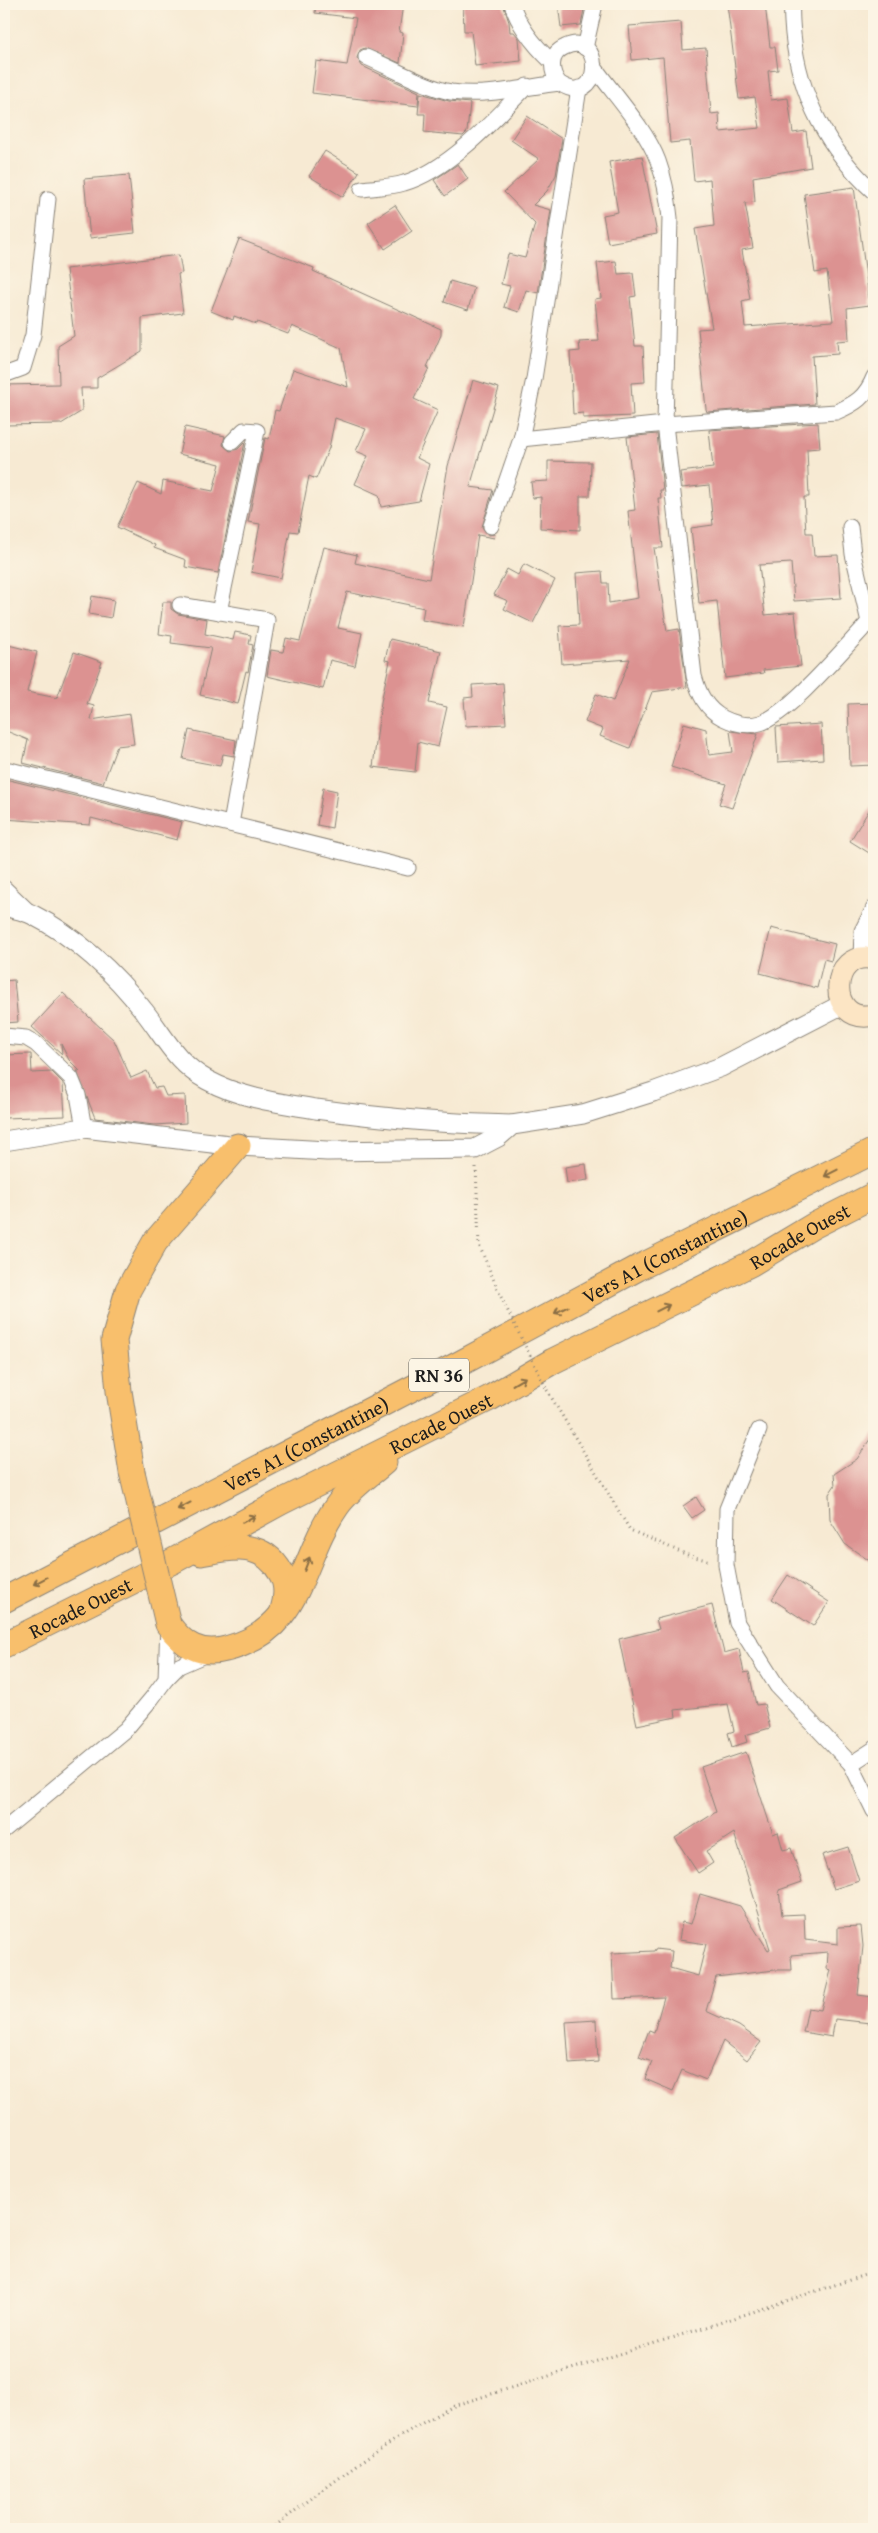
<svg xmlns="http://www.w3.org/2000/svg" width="878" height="2533" font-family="'Gentium Book Plus',serif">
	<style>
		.building { fill: #dc9291 }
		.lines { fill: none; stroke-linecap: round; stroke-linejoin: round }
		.minor-casing { stroke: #8a8378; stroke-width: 17 }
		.tertiary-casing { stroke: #8a8378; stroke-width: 21 }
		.secondary-casing { stroke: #8a8378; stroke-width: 23 }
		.trunk-casing { stroke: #8a8378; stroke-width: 27 }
		.path { stroke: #8a8378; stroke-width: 3; stroke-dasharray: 1 4; stroke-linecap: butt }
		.minor { stroke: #fff; stroke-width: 15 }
		.tertiary { stroke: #fff; stroke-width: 19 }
		.secondary { stroke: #fce5c4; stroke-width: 21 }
		.trunk { stroke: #f8bf6c; stroke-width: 25 }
		.trunk-bridge-casing { stroke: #8a8378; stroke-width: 27; stroke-linecap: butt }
		.path-bridge { stroke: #8a8378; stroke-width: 3; stroke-dasharray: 1 4; stroke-linecap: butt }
		.trunk-bridge { stroke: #f8bf6c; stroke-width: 25 }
		.oneway { stroke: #8a6e44 }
		.labels { text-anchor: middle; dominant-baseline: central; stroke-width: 5; stroke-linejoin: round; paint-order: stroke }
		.shield { fill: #fcf5e5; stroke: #5f5d58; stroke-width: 1 }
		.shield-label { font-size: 19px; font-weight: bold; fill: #1c1c1c }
		.street-label { font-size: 20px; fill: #1c1c1c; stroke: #fcf5e5 }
	</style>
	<rect width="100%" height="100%" fill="#fcf5e5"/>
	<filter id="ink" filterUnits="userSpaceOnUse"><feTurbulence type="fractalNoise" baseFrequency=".02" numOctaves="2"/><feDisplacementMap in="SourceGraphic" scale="10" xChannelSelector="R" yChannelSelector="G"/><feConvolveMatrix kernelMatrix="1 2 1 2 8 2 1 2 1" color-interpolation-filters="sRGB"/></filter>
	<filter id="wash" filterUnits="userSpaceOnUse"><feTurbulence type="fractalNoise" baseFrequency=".0096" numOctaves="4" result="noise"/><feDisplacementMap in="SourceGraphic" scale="20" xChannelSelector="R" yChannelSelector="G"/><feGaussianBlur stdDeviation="1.12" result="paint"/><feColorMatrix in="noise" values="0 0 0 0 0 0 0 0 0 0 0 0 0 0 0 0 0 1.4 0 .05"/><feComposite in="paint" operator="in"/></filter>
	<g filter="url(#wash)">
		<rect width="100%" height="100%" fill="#f7ead3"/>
		<g id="blocks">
			<!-- building -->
			<g class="building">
				<polygon points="316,4 403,4 399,32 403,33 400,63 365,48 360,50 357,58 362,66 419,92 418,106 312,93 316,61 347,65 356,18 315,13"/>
				<polygon points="463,4 503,4 509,22 510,32 514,32 519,38 521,61 475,66 471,31 464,31"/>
				<polygon points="558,4 585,4 581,25 561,27"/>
				<polygon points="727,4 765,4 770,47 775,47 778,70 768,71 771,100 788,98 793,133 806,131 811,167 753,177 755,202 745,203 753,248 742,250 750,299 742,301 745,327 833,321 827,271 815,273 804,194 854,187 870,305 847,308 849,340 837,341 838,354 812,356 815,404 707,412 706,409 698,329 712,328 695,229 714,226 710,179 694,181 690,141 670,143 663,57 632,60 629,26 681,22 683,50 706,48 711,114 719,113 720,132 760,128 755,97 739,99"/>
				<polygon points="420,93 449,101 470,103 467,132 463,136 424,132 425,114 418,114"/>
				<polygon points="527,116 562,139 556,175 547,191 533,205 551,210 538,293 526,290 519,312 504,307 510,286 501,284 508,254 525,258 535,224 504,192 539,159 511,140"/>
				<polygon points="325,151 359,172 343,197 309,176"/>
				<polygon points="642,156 657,234 608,243 603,215 618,212 609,162"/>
				<polygon points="458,164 468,179 445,196 434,180"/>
				<polygon points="129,175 135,233 90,238 84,179"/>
				<polygon points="395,205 412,231 385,249 368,223"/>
				<polygon points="239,239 314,268 313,271 441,329 441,335 427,367 429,368 414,399 438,410 417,458 429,464 419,501 381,507 379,495 355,484 368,456 356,451 366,429 335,418 329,448 316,479 309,476 298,532 290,531 281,578 251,572 260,524 248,522 265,438 269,439 275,410 279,411 293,369 348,387 341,348 292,326 288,334 257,322 256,324 234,316 233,320 211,311"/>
				<polygon points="179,255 182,273 178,274 183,313 142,318 142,351 97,378 97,388 81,388 82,411 61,424 4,425 4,385 59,384 58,346 74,336 66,269"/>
				<polygon points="616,261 618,274 633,273 636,296 630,297 635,346 643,346 645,382 631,383 633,416 583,418 583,413 573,414 570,352 580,351 579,342 599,341 595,299 601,298 597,263"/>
				<polygon points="450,281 474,288 468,310 444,302"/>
				<polygon points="473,380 499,388 470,487 493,490 482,527 488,535 495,534 494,538 478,535 464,627 422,620 424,608 347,592 338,628 362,633 355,666 330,660 323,689 267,676 271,650 283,652 286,638 300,641 324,547 357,555 355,563 429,579 448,466"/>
				<polygon points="818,423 820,448 807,449 809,497 804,497 806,533 812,533 814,556 838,555 841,598 794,601 791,563 759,565 765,615 795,612 801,666 763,670 764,673 725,678 717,601 699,603 691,528 713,525 709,485 682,488 680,472 713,468 709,430"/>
				<polygon points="185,427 225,436 223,445 230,451 238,449 245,442 218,573 185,567 186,560 154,548 155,545 117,527 138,483 161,494 163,481 213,491 220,464 179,454"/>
				<polygon points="657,434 663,490 660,490 661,498 658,498 663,548 654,548 667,631 679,629 687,687 652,692 630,748 600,736 603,729 585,722 596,694 613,701 630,659 562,664 559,626 579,625 576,573 602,571 603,583 608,583 609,603 638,598 628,511 635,510 627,437"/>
				<polygon points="548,461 591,462 590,496 580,496 580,530 540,528 541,497 533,498 531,482 548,481"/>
				<polygon points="524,564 555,580 533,623 504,609 508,601 494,595 507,569 518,575"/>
				<polygon points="92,596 114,600 111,618 89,614"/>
				<polygon points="163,602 171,602 171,609 178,614 207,619 205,634 233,640 235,632 251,635 249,644 253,645 248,672 246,671 238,704 200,695 211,648 171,643 172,636 159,634"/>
				<polygon points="390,639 441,651 429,703 447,707 438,747 418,742 415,772 373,767 381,702 390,661 385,660"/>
				<polygon points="4,644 37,652 27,692 57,698 74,652 102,662 87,704 94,706 91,720 130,714 134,744 117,746 103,783 23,763 28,740 4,730"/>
				<polygon points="503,683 506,724 466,726 464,698 473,697 472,685"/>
				<polygon points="874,703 874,765 850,766 848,704"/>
				<polygon points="684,723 706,729 709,755 733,752 730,731 758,734 732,808 719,804 726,784 671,767"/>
				<polygon points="821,724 823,759 778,762 776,727"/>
				<polygon points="189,730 236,740 234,756 223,754 220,766 183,759"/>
				<polygon points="5,779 182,822 177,840 91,818 90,825 4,819"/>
				<polygon points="323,788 337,791 332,828 317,825"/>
				<polygon points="874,802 874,856 850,841"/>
				<polygon points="771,928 835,944 831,961 824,959 817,988 760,973"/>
				<polygon points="14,980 18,1022 4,1023 4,981"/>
				<polygon points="63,993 114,1040 131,1078 147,1071 155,1088 162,1087 166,1096 185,1095 186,1123 154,1125 95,1118 77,1071 80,1071 69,1060 61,1044 62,1054 32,1027"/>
				<polygon points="31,1054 32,1073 52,1072 63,1083 65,1116 4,1118 4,1055"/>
				<polygon points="586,1164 588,1180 567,1183 565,1167"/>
				<polygon points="874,1433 874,1564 845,1544 830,1520 829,1494 835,1485 834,1474 857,1459"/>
				<polygon points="696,1497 704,1510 692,1518 683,1506"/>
				<polygon points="788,1575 829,1602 813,1626 772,1599"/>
				<polygon points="712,1605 724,1653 739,1649 744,1673 749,1672 756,1705 764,1704 770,1728 745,1735 747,1742 732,1747 728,1733 734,1731 728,1704 675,1710 676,1717 637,1725 619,1639 659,1629 656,1619"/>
				<polygon points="746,1752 773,1834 778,1832 783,1850 791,1848 802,1882 779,1890 782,1915 804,1914 805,1940 838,1944 838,1927 861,1926 863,1946 858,1995 873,1997 870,2023 835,2019 832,2037 803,2032 808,2008 821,2010 831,1970 827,1969 828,1952 791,1955 792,1970 775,1970 716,1977 706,2011 739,2026 761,2042 747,2060 723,2041 706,2080 682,2070 673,2091 645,2079 652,2062 639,2057 649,2030 654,2032 664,1997 614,1999 612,1953 654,1951 655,1949 672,1951 670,1968 698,1976 706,1944 679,1940 682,1922 691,1924 700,1894 740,1906 768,1950 770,1949 734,1833 706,1851 713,1863 698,1873 675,1838 716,1812 701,1767"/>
				<polygon points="848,1847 859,1881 834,1889 822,1855"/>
				<polygon points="596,2020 598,2062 569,2064 566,2022"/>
			</g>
		</g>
	</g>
	<g filter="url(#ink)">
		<use href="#blocks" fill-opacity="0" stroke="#8a8378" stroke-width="1"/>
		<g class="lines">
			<defs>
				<g id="minor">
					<path d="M 512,4 C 519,27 534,45 552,62"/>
					<path d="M 792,4 C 791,14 792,24 793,34 C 799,96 828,150 874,192"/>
					<polyline points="585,48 595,4"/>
					<path d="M 366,57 C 390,67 427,88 451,92 C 486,97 525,87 559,83 C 603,112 605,28 565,47 C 549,54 550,71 559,83"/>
					<path d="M 595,68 C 615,96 646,129 658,161 C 665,180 668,198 670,218 L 665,424 L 694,676 C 699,694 706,709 723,718 C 735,724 747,727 760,723 C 788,715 846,646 869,622 L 874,624"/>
					<path d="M 362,189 C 376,187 391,187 404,183 C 448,171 496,118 527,86"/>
					<polyline points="4,375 23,368 33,335 48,199"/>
					<path d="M 521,439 L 665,424 L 836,412 C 855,404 866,397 874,377"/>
					<polyline points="491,526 521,439 534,379 579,88"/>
					<polyline points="850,527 853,554 869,622"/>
					<polyline points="180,605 267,620 231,824"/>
					<polyline points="219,612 257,431 244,430 232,442"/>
					<polyline points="4,770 10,770 408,868"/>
					<polyline points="4,888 30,913"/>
					<polyline points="861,958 862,931 874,908"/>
					<polyline points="4,1036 26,1038 36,1044 71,1078 78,1095 84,1128"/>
					<polyline points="759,1430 727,1509 726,1565 737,1623 777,1686 851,1764 874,1811"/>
					<polyline points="166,1679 179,1666 209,1653"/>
					<polyline points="851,1764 874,1749"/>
					<polyline points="4,1830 126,1729 152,1698 166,1679 168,1624"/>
				</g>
				<g id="tertiary">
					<path d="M 4,906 C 13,909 24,910 33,915 C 75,936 115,973 144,1011 C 164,1036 176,1063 207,1080 C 240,1098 279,1103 316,1109 C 381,1118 446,1124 512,1125"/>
					<polyline points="4,1141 84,1128 238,1146 327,1151 475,1149 498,1137 512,1125 583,1114 653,1092 721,1067 843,1004"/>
				</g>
				<path id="secondary" d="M 874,959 C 829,947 825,1026 874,1015"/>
				<g id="trunk">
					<polyline points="132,1472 119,1391 114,1340 128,1290 155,1242 238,1146"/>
					<path d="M 201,1553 C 232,1547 263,1540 281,1573 C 288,1585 287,1597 283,1610"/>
					<path id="s1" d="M 4,1600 L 461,1363 L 638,1268 L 874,1151"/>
					<path d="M 168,1624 C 183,1645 200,1656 226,1649 C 304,1630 298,1561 337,1506 C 349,1489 368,1476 384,1462"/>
					<path id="s2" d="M 4,1645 L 173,1561 L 281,1502 L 490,1398 L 553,1361 L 750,1264 L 813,1226 L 874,1195"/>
				</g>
			</defs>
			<!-- minor casing -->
			<use href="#minor" class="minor-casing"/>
			<!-- tertiary casing -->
			<use href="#tertiary" class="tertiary-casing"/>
			<!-- secondary casing -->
			<use href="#secondary" class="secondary-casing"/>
			<!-- trunk casing -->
			<use href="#trunk" class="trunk-casing"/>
			<!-- path -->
			<g class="path">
				<polyline points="476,1167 479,1245 501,1297"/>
				<polyline points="547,1390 630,1530 690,1556 711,1561"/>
				<path d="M 271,2529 C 331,2484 389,2438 456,2405 L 716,2324 L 874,2272"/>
			</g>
			<!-- minor -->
			<use href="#minor" class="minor"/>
			<!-- tertiary -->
			<use href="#tertiary" class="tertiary"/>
			<!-- secondary -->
			<use href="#secondary" class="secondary"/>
			<!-- trunk -->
			<use href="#trunk" class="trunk"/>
			<defs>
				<polyline id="trunk-bridge" points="132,1472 168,1624"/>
			</defs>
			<!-- trunk-bridge casing -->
			<use href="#trunk-bridge" class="trunk-bridge-casing"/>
			<!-- path-bridge -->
			<polyline class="path-bridge" points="501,1297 547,1390"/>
			<!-- trunk-bridge -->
			<use href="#trunk-bridge" class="trunk-bridge"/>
		</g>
		<!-- one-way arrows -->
		<defs><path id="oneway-shaft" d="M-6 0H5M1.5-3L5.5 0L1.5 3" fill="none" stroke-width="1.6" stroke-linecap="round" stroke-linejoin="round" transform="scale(1.25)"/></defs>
		<g class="oneway">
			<use href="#oneway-shaft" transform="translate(831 1173) rotate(153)"/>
			<use href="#oneway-shaft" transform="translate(663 1308) rotate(-27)"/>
			<use href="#oneway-shaft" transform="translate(561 1310) rotate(153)"/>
			<use href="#oneway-shaft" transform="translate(519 1381) rotate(-31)"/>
			<use href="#oneway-shaft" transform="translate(184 1506) rotate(152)"/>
			<use href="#oneway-shaft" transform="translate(249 1519) rotate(-29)"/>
			<use href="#oneway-shaft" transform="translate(307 1564) rotate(-69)"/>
			<use href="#oneway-shaft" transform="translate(40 1581) rotate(152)"/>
		</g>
	</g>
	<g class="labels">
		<!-- shield labels -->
		<rect class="shield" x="409" y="1358.5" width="60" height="33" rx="4"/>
		<g class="shield-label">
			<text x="439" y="1375">RN 36</text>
		</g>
		<!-- street labels -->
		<g class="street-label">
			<text stroke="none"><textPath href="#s2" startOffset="895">Rocade Ouest</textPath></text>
			<text stroke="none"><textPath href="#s1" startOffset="745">Vers A1 (Constantine)</textPath></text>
			<text stroke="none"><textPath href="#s2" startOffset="490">Rocade Ouest</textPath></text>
			<text stroke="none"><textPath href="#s1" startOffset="340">Vers A1 (Constantine)</textPath></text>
			<text stroke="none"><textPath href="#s2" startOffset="85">Rocade Ouest</textPath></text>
		</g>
	</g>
	<!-- margin -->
	<rect width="878" height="2533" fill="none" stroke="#fcf5e5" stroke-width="20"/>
</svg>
